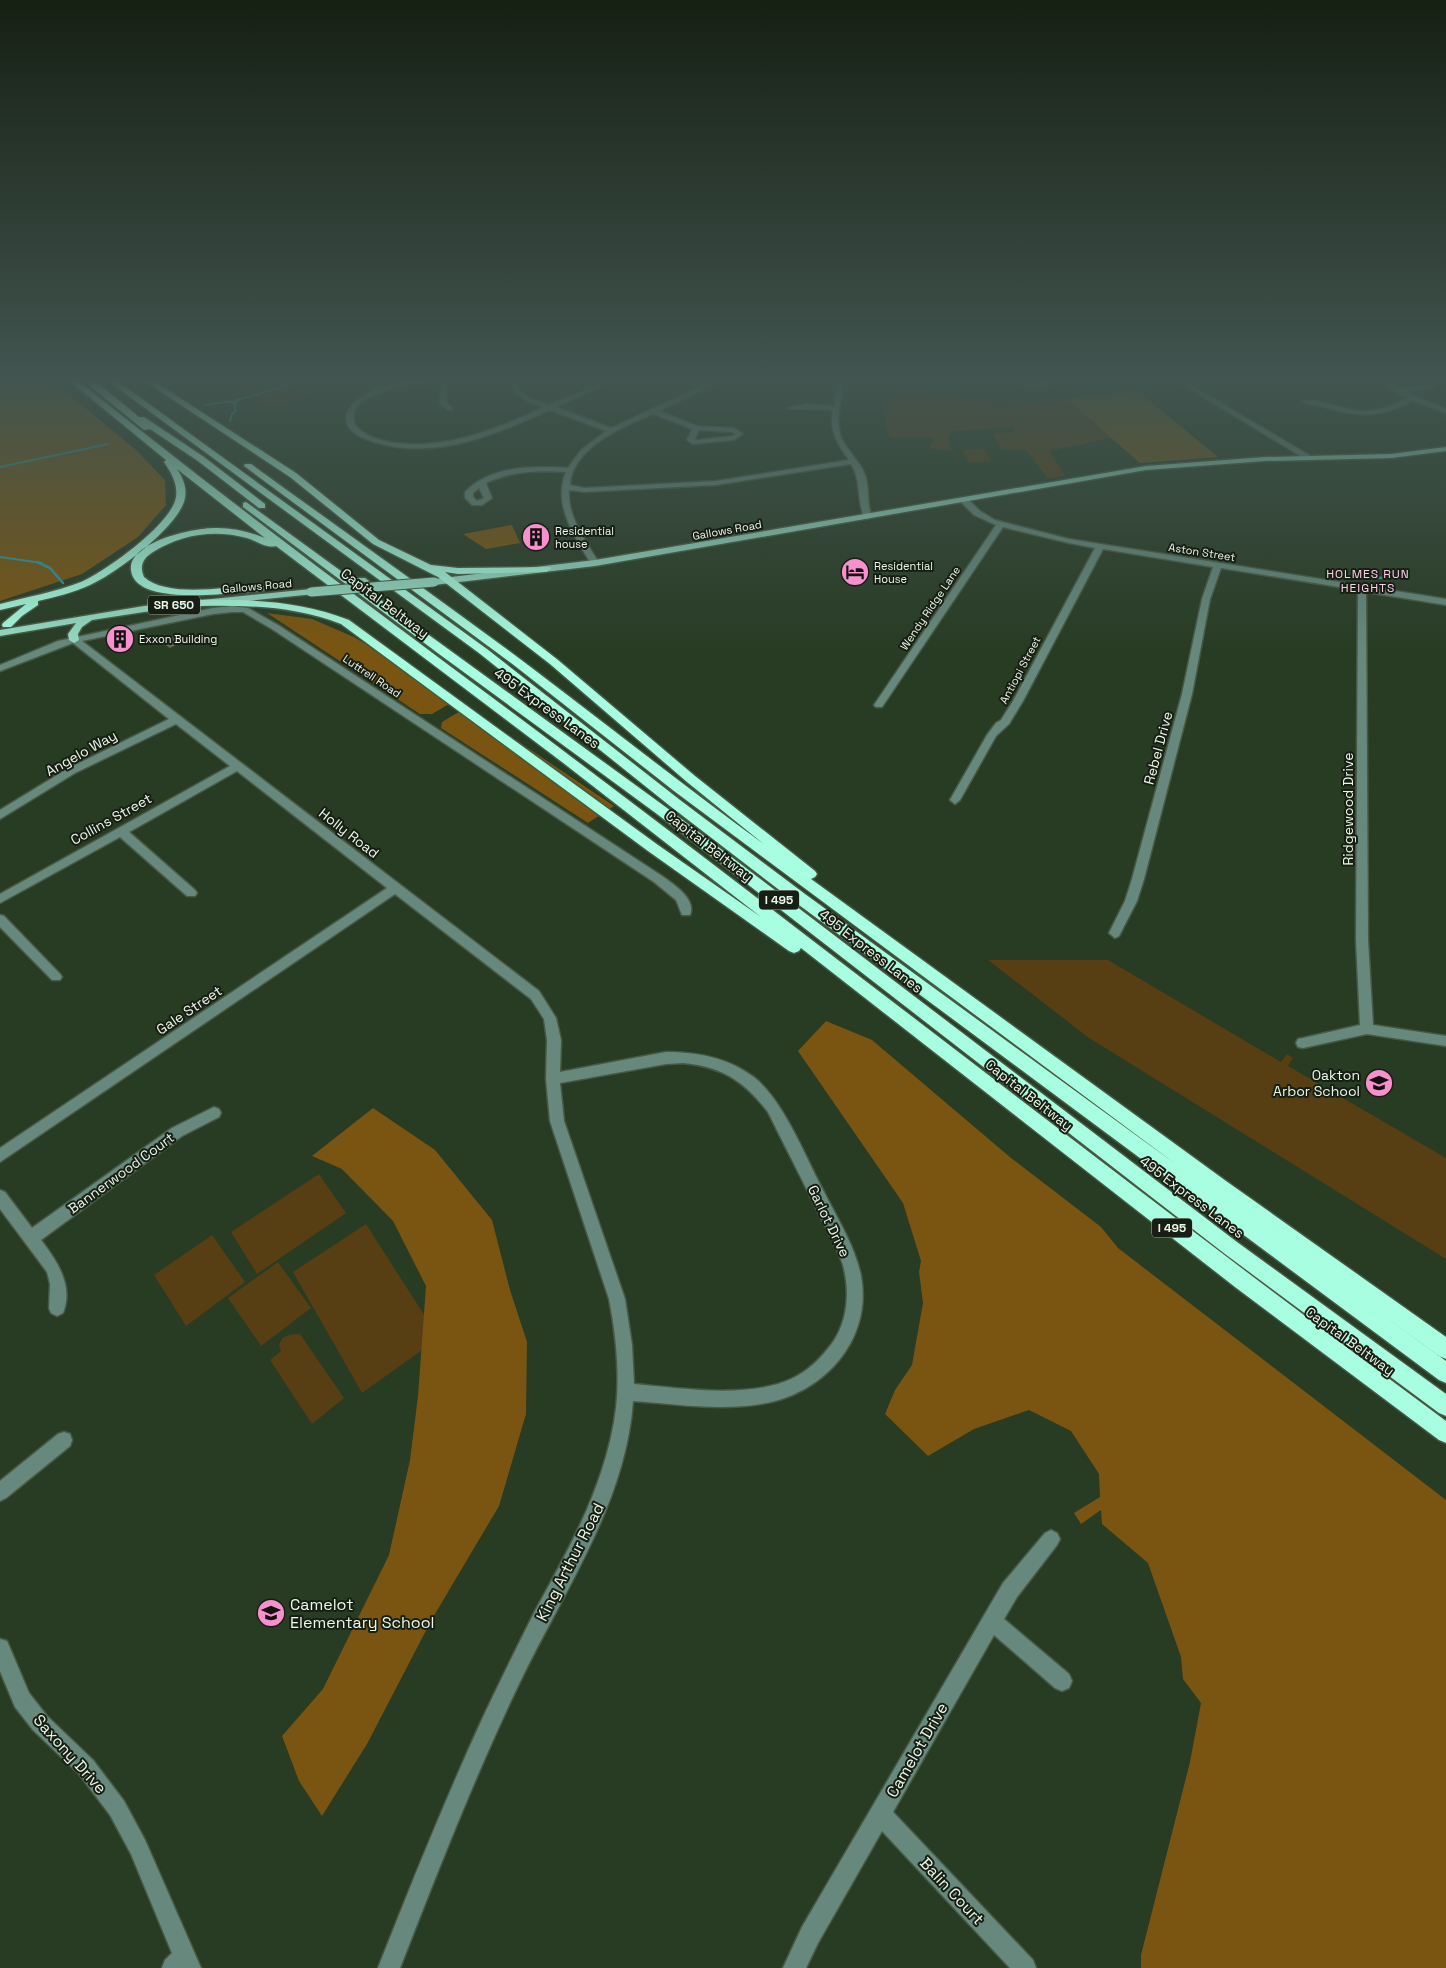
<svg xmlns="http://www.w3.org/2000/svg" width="1446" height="1968" font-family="'Space Grotesk',sans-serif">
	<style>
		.green { fill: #573e13 }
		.forest { fill: #7a5511 }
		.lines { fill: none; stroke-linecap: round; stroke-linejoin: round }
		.stream-far1 { stroke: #30989f; stroke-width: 2 }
		.stream { stroke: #30989f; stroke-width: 2.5 }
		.building { fill: #686849 }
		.minor-casing { stroke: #475943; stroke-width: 3 }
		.major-casing { stroke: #475943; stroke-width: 3 }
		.highway-casing { stroke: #475943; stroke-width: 3 }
		.minor { fill: #67897d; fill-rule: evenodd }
		.major { fill: #96ddc4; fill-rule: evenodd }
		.highway { fill: #a8fee0; fill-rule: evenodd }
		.major-bridge-casing { stroke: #475943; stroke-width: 11; stroke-linecap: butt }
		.major-bridge { stroke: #96ddc4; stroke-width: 9 }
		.labels { text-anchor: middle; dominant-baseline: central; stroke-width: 4; stroke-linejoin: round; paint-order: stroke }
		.far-street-label { font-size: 11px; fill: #ebf7e8; stroke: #171f14 }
		.far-poi-label { font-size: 11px; fill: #ebf7e8; stroke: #171f14; text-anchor: start }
		.far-neighbourhood-label { font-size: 12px; letter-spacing: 1px; fill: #fccee7; stroke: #171f14 }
		.shield { fill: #171f14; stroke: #abb6a8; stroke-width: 1 }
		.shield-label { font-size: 12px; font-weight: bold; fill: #ebf7e8 }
		.street-label { font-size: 14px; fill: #ebf7e8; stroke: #171f14 }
		.poi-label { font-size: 14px; fill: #ebf7e8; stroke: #171f14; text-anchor: end }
		.near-street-label { font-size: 16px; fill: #ebf7e8; stroke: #171f14 }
		.near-poi-label { font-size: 16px; fill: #ebf7e8; stroke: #171f14; text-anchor: start }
	</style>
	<rect width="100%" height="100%" fill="#283b23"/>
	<!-- green -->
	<g class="green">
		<polygon points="264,378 370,378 268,408 237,386"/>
		<polygon points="889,392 986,398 995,407 1068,399 1112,438 1049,451 1065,476 1048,479 1025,449 1002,450 992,433 1015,432 1013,428 953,431 948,438 952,451 930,448 930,443 934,443 933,438 937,438 889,437 886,421"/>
		<polygon points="984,449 992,461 970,463 962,450"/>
		<polygon points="988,960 1108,960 1281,1062 1287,1054 1293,1058 1288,1066 1446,1158 1446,1259 1089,1038"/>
		<polygon points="319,1174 346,1213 257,1274 231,1232"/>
		<polygon points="366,1224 439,1338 362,1393 293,1272"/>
		<polygon points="212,1235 245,1282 186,1326 154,1275"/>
		<polygon points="278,1262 311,1308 261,1346 228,1298"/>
		<path d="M 300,1334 L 344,1398 L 312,1424 L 270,1360 L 281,1351 L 279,1346 C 282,1334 289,1335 300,1334 Z"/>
	</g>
	<!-- forest -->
	<g class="forest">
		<polygon points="0,378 49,378 136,450 165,480 166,505 138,537 82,574 0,601"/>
		<polygon points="1139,392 1218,457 1140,463 1067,399"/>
		<polygon points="512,525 520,543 486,549 463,534"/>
		<polygon points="267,613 312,619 354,637 456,700 432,714 420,714"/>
		<polygon points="467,707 614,806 588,823 441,728 442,722"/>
		<polygon points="826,1021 872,1040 1011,1158 1101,1227 1118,1248 1446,1500 1446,1968 1141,1968 1141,1955 1190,1762 1201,1703 1183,1679 1181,1657 1148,1563 1102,1524 1101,1510 1081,1524 1074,1513 1100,1497 1099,1474 1071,1431 1029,1410 974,1429 928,1456 885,1414 895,1390 912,1365 923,1303 919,1272 921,1261 903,1203 798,1051"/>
		<polygon points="373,1108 435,1150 492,1220 510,1290 527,1342 526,1414 499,1506 432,1619 367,1744 322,1816 299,1781 282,1736 323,1689 389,1555 410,1460 418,1396 426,1286 393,1221 342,1169 312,1156"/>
	</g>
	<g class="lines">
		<!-- stream-far1 -->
		<g class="stream-far1">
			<polyline points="204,405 234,401 315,378"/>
			<polyline points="230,421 232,414 236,410 234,406 236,403 232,403 234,402"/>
			<polyline points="0,467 108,444"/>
			<polyline points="0,557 42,563"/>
		</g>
		<!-- stream -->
		<g class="stream">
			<polyline points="37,562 50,568 63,583"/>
			<polyline points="1349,576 1385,578"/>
		</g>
	</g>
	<!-- building -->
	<g class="building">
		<polygon points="126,634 128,642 115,645 113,637"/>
		<polygon points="174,636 182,642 170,648 161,642"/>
	</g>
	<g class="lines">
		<defs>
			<g id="minor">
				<path d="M 447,378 L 446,402 L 452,408 L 452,410 L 448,410 L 440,403 L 441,382 C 420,384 341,390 355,425 C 365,437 381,441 396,443 C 449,449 496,429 544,407 L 523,399 L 512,389 L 511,378 L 517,378 L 518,388 L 527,397 L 549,405 L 612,378 L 620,378 L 556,407 L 611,428 L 719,378 L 727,378 L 659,411 L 697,426 L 734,428 L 743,434 L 734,440 L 693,444 L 687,440 L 692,429 L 653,414 C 623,427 573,447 570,485 L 584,488 L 716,481 L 849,460 C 837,443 829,431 833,410 C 824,409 790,410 787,408 L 807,404 L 834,406 L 837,378 L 843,378 C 844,395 836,411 839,428 C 841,447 859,458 865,475 C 870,489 866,503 872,517 L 865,519 C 856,501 862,481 851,464 L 716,485 L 584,492 L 569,490 C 567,517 586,541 599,563 L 592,565 C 575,538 552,504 566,472 C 538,470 512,471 486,483 L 492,498 L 482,505 L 472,505 L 465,498 L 465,492 C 491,465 534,466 568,468 L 581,450 L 606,431 L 550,410 C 495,435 435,461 374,442 C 364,439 351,434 347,424 C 345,418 346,414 349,409 C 368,382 417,378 447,378 ZM 699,430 L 732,432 L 735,434 L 732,436 L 697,440 L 695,439 ZM 479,488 L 484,498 L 477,501 L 473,497 L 473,493 Z"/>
				<path d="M 1014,378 L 1022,378 L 1021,381 C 1040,385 1047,378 1059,378 L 1060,380 C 1049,389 1030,388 1017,383 Z"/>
				<polygon points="1165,378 1173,378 1194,387 1314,458 1307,460 1190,389"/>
				<path d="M 1379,378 L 1386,378 L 1400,389 L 1435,385 L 1435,387 L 1405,392 L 1446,409 L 1446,413 L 1413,401 C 1379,418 1360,418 1324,407 C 1317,405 1307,405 1302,401 L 1310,400 C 1355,408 1361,421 1408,398 L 1394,391 Z"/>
				<polygon points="961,498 967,498 980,511 995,520 1069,539 1446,599 1446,605 1366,592 1368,940 1373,1025 1446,1036 1446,1046 1367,1034 1303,1048 1298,1047 1296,1043 1298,1039 1303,1038 1360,1025 1356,940 1358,590 1221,568 1210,599 1192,694 1144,879 1137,901 1119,936 1115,938 1109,933 1125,901 1132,879 1182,694 1202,599 1213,567 1103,549 1023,701 1009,724 996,736 960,800 955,804 950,800 987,735 996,723 1001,720 1013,701 1095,548 1069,543 1003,527 882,707 876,707 874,705 996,525 974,515 961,502"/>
				<path d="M 232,606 L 248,608 L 278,625 L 662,876 C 673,884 697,899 690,915 L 682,915 L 676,900 L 654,882 L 272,629 L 243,612 L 232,612 L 213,614 L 82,641 L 539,991 L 556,1018 L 561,1040 L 560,1072 L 666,1052 C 698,1052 729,1058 755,1078 C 784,1102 805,1156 823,1190 C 837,1218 855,1246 861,1276 C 873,1341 822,1395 761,1404 C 719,1411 675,1404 633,1401 C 626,1504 561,1595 518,1686 C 474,1778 437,1873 400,1968 L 378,1968 C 412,1882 446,1797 485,1713 C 501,1679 518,1645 535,1611 C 570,1547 607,1482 616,1408 C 620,1372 616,1335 609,1299 L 550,1121 L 546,1079 L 547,1040 L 544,1019 L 531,999 L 395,894 L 0,1162 L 0,1148 L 387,888 L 237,771 L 129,832 L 195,890 L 197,893 L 195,896 L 187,896 L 120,837 L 0,903 L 0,894 L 230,766 L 176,724 L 75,773 L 0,819 L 0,810 L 67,769 L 169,719 L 73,643 L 0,671 L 0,665 L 58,641 L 213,608 ZM 683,1063 C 723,1067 744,1081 768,1112 C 783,1143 799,1173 814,1204 C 824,1224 836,1244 843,1265 C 850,1291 848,1320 833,1342 C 822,1357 809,1371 791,1379 C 747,1399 681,1388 634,1384 L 632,1345 L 625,1299 L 564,1121 L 560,1083 L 666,1064 Z"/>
				<polygon points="0,915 4,916 60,974 62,977 60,980 52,980 0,927"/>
				<path d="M 214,1107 L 219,1109 L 221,1113 L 219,1117 L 182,1136 L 41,1240 C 57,1261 74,1286 63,1313 L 57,1316 L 51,1313 L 49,1308 L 50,1284 L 47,1272 L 0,1209 L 0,1190 L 5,1192 L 32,1228 L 172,1128 Z"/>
				<polygon points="64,1432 70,1434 72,1440 70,1446 6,1498 0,1501 0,1481 58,1434"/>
				<polygon points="1051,1530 1057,1533 1060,1539 1057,1545 1017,1597 1004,1619 1069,1674 1072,1681 1069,1688 1062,1691 1055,1688 994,1635 893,1812 1033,1960 1036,1968 1010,1968 882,1831 818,1943 806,1968 783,1968 802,1927 1003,1583 1045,1533"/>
				<polygon points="0,1639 7,1641 29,1693 47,1716 93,1760 124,1801 145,1840 201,1968 162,1968 165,1960 172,1953 131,1854 110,1815 79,1774 33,1730 15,1707 0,1671"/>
			</g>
			<g id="major">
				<polygon points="1446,447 1446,451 1391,458 1265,461 1146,470 595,566 434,585 430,582 434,579 595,560 1146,466 1265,457 1391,454"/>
				<polygon points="356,578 365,578 369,581 365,584 353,583 352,581"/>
				<polygon points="311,589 314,590 314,594 144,612 92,620 82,627 78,634 79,640 74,643 69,640 68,634 76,623 0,636 0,630 144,606"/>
			</g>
			<g id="highway">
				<path d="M 66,378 L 75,378 C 259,527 451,665 639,808 C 908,1012 1174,1220 1446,1421 L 1446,1443 L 1439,1440 L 1235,1287 L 801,948 L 799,951 L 794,953 L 789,951 L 648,851 L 341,624 C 292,605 243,605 191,606 L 186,603 L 191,600 C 246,599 297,600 349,620 L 658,845 L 761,917 L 562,762 L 276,546 C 267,549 255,540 247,538 C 215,529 181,534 153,552 C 143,558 139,566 144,577 C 169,599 229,586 261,585 L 266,588 L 265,590 C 255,593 244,592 234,593 C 212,595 134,603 131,570 C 128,541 197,527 217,528 C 234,528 250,532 265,538 L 177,469 C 183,478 187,487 185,498 C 180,526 115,574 90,585 C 73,593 55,597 38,601 L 38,605 L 22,616 L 11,627 L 3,627 L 2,625 L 3,623 L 26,604 L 0,610 L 0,604 C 27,597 55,592 81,582 C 106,571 172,524 176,497 C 178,484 171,472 164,462 L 166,460 Z"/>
				<path d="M 104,378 L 113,378 L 487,649 L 680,800 L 805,894 L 1177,1165 L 674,791 L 515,666 L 244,466 L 245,464 L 251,464 C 342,530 434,595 524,662 C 605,723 684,786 765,845 L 687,782 L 550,664 L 438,577 L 373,544 L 290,477 L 140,378 L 149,378 L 296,473 L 379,540 L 431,565 L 458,568 L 550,567 L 551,569 L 546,572 L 458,574 L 445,572 L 558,660 L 695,776 L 815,871 L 817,874 L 815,877 L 811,879 L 1226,1181 L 1446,1337 L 1446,1359 L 1439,1356 L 1364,1301 L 1446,1361 L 1446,1383 L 1439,1380 L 795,902 L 670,806 L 479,653 Z"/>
				<polygon points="90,382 96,382 139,417 144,417 204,457 265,504 265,508 259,508 198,461 150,429 144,430 90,386"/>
				<polygon points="246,502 667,808 1237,1242 1446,1394 1446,1416 1439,1413 1225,1254 657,814 439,654 243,507 243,503"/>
			</g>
		</defs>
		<!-- minor casing -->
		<use href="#minor" class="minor-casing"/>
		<!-- major casing -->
		<use href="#major" class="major-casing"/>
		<!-- highway casing -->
		<use href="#highway" class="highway-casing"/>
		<!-- minor -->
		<use href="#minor" class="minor"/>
		<!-- major -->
		<use href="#major" class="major"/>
		<!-- highway -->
		<use href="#highway" class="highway"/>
		<defs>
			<polyline id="major-bridge" points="311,592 434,582"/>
		</defs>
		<!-- major-bridge casing -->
		<use href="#major-bridge" class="major-bridge-casing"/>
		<!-- major-bridge -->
		<use href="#major-bridge" class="major-bridge"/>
	</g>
	<!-- sky -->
	<linearGradient id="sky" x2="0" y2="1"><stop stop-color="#162013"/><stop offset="0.58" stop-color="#425550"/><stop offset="1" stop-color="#425550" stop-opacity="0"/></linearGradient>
	<rect width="1446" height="653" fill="url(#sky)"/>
	<!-- icons -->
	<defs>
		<symbol id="building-disc" viewBox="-11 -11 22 22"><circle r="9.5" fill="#f790cd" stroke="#171f14"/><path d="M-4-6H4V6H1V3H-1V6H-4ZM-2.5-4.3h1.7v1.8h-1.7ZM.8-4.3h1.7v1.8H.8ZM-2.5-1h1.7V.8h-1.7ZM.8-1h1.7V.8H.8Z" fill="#111"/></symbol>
		<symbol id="hotel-disc" viewBox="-11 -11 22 22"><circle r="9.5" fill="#f790cd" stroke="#171f14"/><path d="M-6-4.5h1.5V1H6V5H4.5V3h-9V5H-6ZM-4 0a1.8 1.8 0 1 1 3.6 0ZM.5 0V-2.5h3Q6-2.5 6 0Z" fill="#111"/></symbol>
		<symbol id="school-disc" viewBox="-11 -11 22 22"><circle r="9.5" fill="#f790cd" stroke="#171f14"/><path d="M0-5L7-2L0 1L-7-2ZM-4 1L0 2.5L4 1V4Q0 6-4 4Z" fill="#111"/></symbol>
	</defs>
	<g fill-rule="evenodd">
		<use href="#building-disc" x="520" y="521" width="32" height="32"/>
		<use href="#hotel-disc" x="839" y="556" width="32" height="32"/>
		<use href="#building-disc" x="104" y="623" width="32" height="32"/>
		<use href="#school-disc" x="1363" y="1067" width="32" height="32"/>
		<use href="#school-disc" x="255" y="1597" width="32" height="32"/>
	</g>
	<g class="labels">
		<!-- far-street labels -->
		<g class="far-street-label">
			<text transform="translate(727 530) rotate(-10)">Gallows Road</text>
			<text transform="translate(1202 552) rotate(9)">Aston Street</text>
			<text transform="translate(257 586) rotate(-5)">Gallows Road</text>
			<text transform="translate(930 608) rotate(-56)">Wendy Ridge Lane</text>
			<text transform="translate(1020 670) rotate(-62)">Antiopi Street</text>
			<text transform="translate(372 676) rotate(34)">Luttrell Road</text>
		</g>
		<!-- far-poi labels -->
		<g class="far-poi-label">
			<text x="555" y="531">Residential<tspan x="555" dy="13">house</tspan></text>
			<text x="874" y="566">Residential<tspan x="874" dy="13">House</tspan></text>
			<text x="139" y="639">Exxon Building</text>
		</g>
		<!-- far-neighbourhood labels -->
		<g class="far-neighbourhood-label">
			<text x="1368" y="574">HOLMES RUN<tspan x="1368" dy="14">HEIGHTS</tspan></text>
		</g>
		<!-- shield labels -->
		<g class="shield">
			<rect x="148" y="595.5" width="52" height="19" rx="4"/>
			<rect x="759" y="890.5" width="40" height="19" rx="4"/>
			<rect x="1152" y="1218.5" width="40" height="19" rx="4"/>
		</g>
		<g class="shield-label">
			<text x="174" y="605">SR 650</text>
			<text x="779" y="900">I 495</text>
			<text x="1172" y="1228">I 495</text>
		</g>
		<!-- street labels -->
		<g class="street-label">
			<text transform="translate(385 603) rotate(37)">Capital Beltway</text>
			<text transform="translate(547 708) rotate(36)">495 Express Lanes</text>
			<text transform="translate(1158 748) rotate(-75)">Rebel Drive</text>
			<text transform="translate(81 753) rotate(-29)">Angelo Way</text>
			<text transform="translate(1348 809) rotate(-90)">Ridgewood Drive</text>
			<text transform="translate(111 819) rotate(-29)">Collins Street</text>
			<text transform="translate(349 833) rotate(38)">Holly Road</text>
			<text transform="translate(709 846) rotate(38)">Capital Beltway</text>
			<text transform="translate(871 951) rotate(38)">495 Express Lanes</text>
			<text transform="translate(189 1010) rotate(-34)">Gale Street</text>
			<text transform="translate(1029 1095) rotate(38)">Capital Beltway</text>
			<text transform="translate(121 1173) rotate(-36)">Bannerwood Court</text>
			<text transform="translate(1192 1197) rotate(37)">495 Express Lanes</text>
			<text transform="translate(829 1221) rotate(64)">Garlot Drive</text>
			<text transform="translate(1350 1341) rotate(36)">Capital Beltway</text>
		</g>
		<!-- poi labels -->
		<g class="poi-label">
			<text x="1360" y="1075">Oakton<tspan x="1360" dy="16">Arbor School</tspan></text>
		</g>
		<!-- near-street labels -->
		<g class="near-street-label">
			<text transform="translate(570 1562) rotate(-63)">King Arthur Road</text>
			<text transform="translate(917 1750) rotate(-60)">Camelot Drive</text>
			<text transform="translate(70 1754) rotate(48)">Saxony Drive</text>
			<text transform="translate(952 1891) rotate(47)">Balin Court</text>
		</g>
		<!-- near-poi labels -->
		<g class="near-poi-label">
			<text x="290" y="1604">Camelot<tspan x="290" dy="18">Elementary School</tspan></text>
		</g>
	</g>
</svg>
